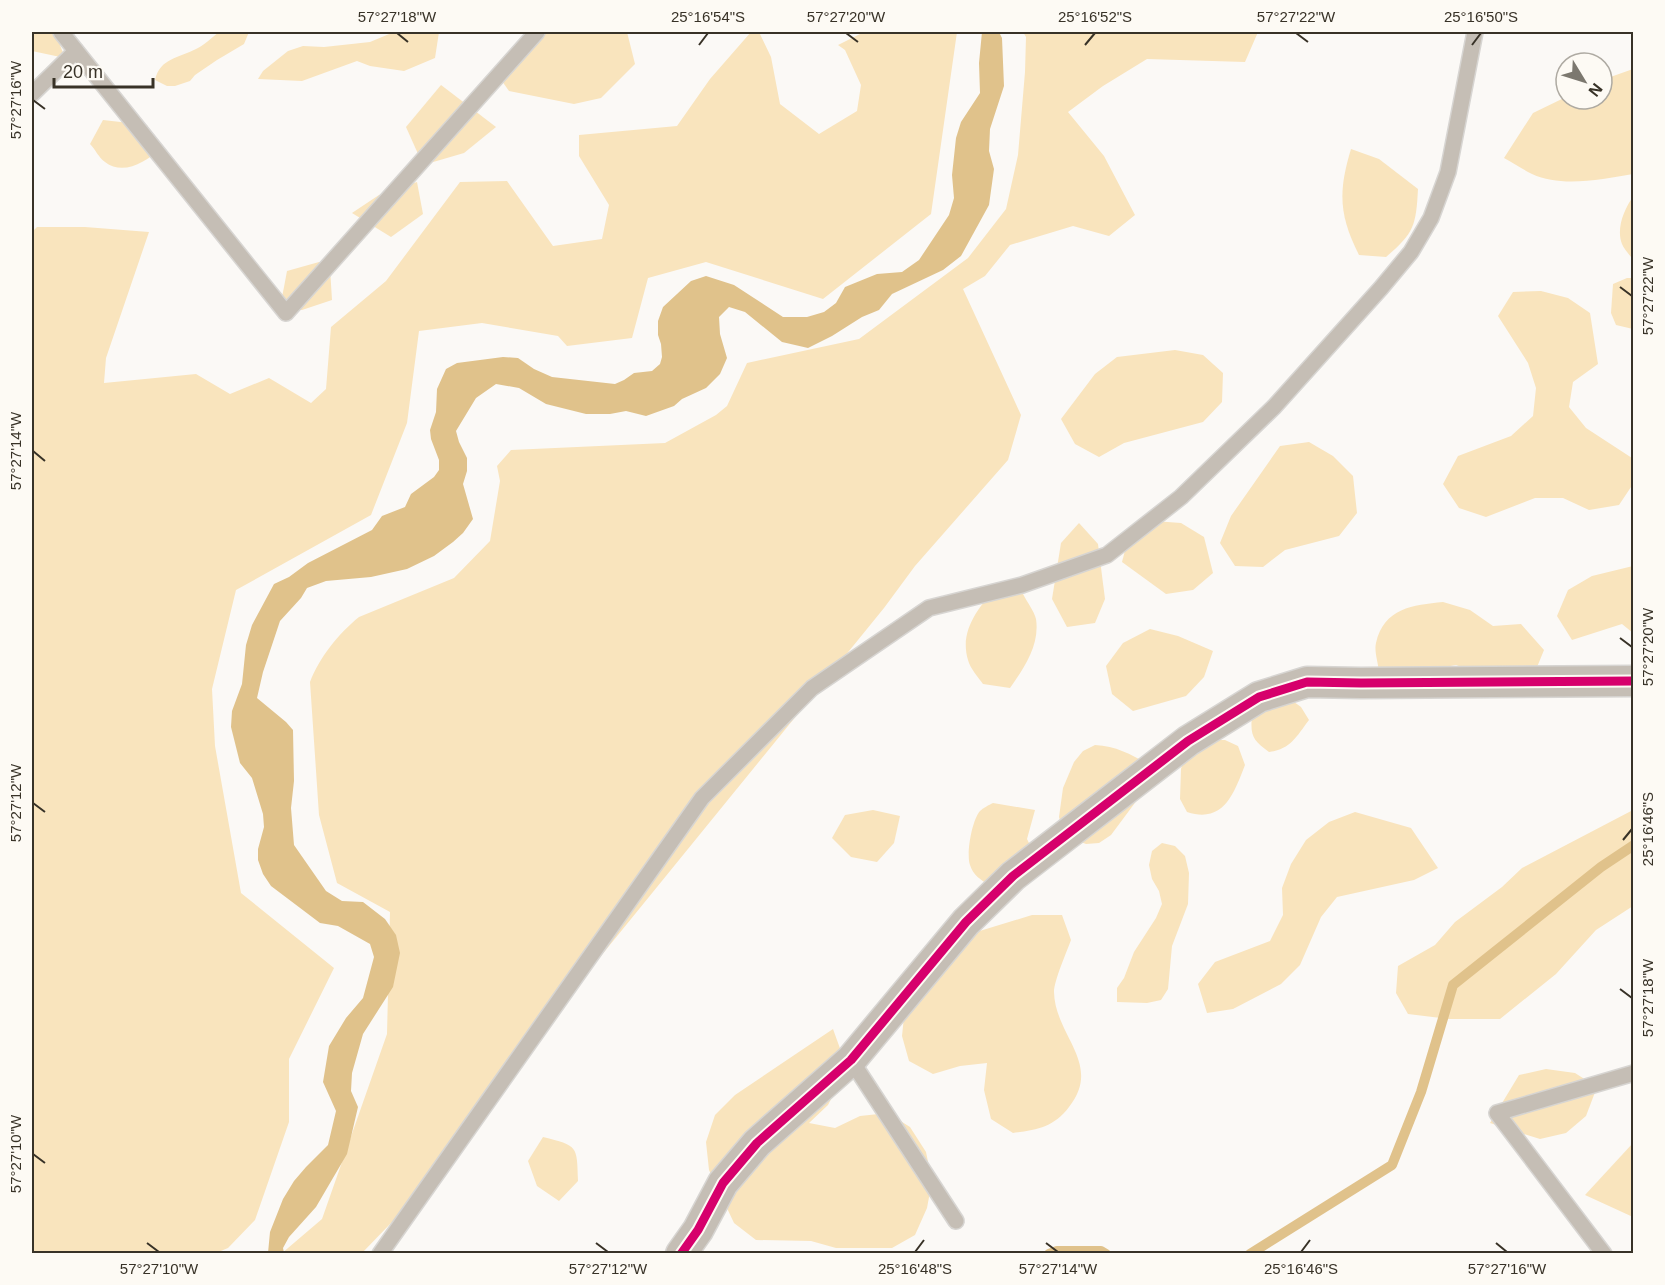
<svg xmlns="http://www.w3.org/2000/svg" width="1665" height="1285" font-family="Helvetica,sans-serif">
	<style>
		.green { fill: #f9e4bd }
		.water { fill: #e0c28b }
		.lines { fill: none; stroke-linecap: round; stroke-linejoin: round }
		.stream { stroke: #e0c28b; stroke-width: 10 }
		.lane-casing { stroke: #d7d5d2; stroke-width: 18 }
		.street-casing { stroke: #d7d5d2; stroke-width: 33 }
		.lane { stroke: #c5beb5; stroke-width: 15 }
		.street { stroke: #c5beb5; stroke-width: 30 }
		.cycleway-casing { stroke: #fdfaf4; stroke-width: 13 }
		.cycleway { stroke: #d6006c; stroke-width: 9 }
		.ticks { fill: none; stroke: #383227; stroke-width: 2 }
		.neatline { fill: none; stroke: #383227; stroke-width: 2 }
		.ticks-label { font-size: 15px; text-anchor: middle; fill: #383227 }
	</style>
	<rect width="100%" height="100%" fill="#fbf9f6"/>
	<!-- green -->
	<g class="green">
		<polygon points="32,32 55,32 65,58 32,51"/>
		<path d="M 219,32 L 249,32 L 244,44 L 217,60 L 195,75 L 190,81 L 175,86 L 167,86 L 155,80 C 160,58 179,58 196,49 C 202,47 214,36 219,32 Z"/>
		<polygon points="394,32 439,32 435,58 404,71 370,66 357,61 302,81 258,79 263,71 288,51 303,46 324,47 370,42"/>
		<polygon points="530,32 627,32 635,64 601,98 574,104 509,91 497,74"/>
		<polygon points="751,32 759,32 771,57 780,104 819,134 857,111 861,85 845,50 838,45 864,32 957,32 931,214 823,299 706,262 648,278 632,338 567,346 558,336 482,323 419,331 407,423 371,515 236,590 212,689 215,746 241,893 334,968 289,1059 289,1122 255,1220 228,1248 216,1253 32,1253 32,232 37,227 85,227 149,232 106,358 104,383 196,374 230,394 269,378 311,403 326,389 331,327 386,281 460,182 507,181 553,246 602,239 609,205 579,156 579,135 677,126 710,79"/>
		<path d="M 1023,32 L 1258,32 L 1245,62 L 1147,59 L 1103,86 L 1068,112 L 1104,156 L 1135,215 L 1109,236 L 1073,226 L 1010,245 L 985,276 L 963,289 L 1021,415 L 1008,460 L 915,566 L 884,608 L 535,1037 L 393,1221 L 362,1253 L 281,1254 L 322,1219 L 387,1034 L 390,912 L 337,883 L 319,815 L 310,682 C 319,658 339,633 359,617 L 454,578 L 490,541 L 500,481 L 497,466 L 511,450 L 665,443 L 716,415 L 727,406 L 747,363 L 859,339 L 968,258 L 1006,209 L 1018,155 L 1025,72 L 1026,37 Z"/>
		<path d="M 1633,69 L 1633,174 C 1602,179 1562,188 1532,174 C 1522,169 1513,163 1504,158 L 1533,113 L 1566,97 L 1566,99 L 1602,99 L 1602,80 Z"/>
		<polygon points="441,85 496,127 464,153 423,165 406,127"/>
		<path d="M 103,120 L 147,125 L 160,149 C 146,162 123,176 105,162 C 99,158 95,149 90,144 Z"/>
		<path d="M 1351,149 L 1379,159 L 1418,189 C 1416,226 1414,233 1386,257 L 1359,255 C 1339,215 1338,192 1351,149 Z"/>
		<polygon points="417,182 423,214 391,237 352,213 379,195"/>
		<path d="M 1633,197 L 1633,260 C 1630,255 1624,249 1622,244 C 1616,229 1624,209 1633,197 Z"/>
		<polygon points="319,262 330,268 332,300 302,310 280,308 287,271"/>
		<polygon points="1627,278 1633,278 1633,329 1616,325 1611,313 1613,284"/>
		<polygon points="1541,291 1568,298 1590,313 1598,364 1573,382 1569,407 1586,428 1632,458 1633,484 1619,505 1589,510 1563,498 1535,498 1486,517 1459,508 1443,484 1458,456 1511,436 1533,416 1536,388 1528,363 1498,316 1513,292"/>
		<polygon points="1175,350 1203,355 1223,373 1222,402 1203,422 1124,443 1099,457 1075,444 1061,419 1095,374 1117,357"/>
		<polygon points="1309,442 1333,456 1353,476 1357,513 1339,536 1285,550 1263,567 1235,566 1220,543 1231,516 1280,446"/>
		<polygon points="1154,521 1181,523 1204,537 1213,573 1193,590 1166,594 1122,562 1129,535"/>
		<polygon points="1079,523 1098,544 1105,599 1095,623 1067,627 1052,599 1061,543"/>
		<polygon points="1633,566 1633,633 1622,624 1572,640 1557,616 1568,590 1592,576"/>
		<path d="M 996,587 L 1023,594 C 1027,602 1034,611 1036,619 C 1040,645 1024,668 1010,688 L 983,684 C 978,677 970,668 968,660 C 959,630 979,608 996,587 Z"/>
		<path d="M 1443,602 L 1470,610 L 1493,626 L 1521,624 L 1544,650 L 1533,677 L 1509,684 L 1456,665 L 1405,674 L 1379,671 C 1378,663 1374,651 1376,643 C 1384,608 1413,605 1443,602 Z"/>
		<polygon points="1150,629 1178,636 1213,651 1204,677 1186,696 1133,711 1112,694 1106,666 1123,643"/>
		<path d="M 1290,699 L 1301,707 L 1309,720 C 1296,737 1291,749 1269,752 C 1253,740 1250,736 1252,716 Z"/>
		<path d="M 1210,740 L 1225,740 L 1238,746 L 1245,765 C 1234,793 1224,824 1187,812 L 1180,799 L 1181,769 L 1185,756 Z"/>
		<path d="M 1095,745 C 1116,746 1130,754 1148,764 L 1146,788 L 1111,835 L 1099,843 L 1086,844 L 1073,839 L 1063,831 L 1059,817 L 1063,788 L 1074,762 L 1083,751 Z"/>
		<path d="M 993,803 L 1035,810 L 1027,839 L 1033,851 L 989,885 C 981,880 973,875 970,865 C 966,854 972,820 980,811 C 983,808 989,805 993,803 Z"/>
		<polygon points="873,810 900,816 894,843 877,862 851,857 832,838 845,815"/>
		<polygon points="1633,810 1633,906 1596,930 1556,974 1500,1019 1449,1019 1408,1014 1396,993 1398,966 1435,945 1455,922 1502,887 1522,868"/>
		<polygon points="1355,812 1411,828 1438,868 1414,880 1337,897 1321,917 1300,965 1281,984 1233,1009 1207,1013 1198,984 1215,962 1270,941 1283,915 1282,888 1291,864 1306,840 1329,822"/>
		<polygon points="1162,843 1175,846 1185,856 1189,873 1188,904 1172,946 1168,989 1161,1000 1147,1003 1117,1002 1117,988 1124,978 1134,952 1156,918 1162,904 1159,891 1152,879 1149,865 1152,851"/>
		<path d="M 1032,915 L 1062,915 L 1071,940 C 1067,951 1054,981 1054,992 C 1055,1036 1103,1064 1069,1107 C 1054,1127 1037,1130 1013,1133 L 991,1119 L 984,1090 L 987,1063 L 960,1066 L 933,1074 L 909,1061 L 902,1036 L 908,979 L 947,941 Z"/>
		<polygon points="833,1029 842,1054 840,1082 828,1105 809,1123 835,1128 860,1116 888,1113 910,1127 926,1152 932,1181 927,1208 915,1235 892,1248 836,1248 811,1241 756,1240 734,1223 709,1170 706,1142 715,1115 735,1095"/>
		<polygon points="1546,1069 1575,1073 1597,1087 1586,1116 1566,1133 1540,1139 1490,1123 1519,1075"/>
		<path d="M 543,1137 C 578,1146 577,1145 578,1181 L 559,1201 L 537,1186 L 528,1161 Z"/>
		<polygon points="1633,1143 1633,1217 1585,1195"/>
	</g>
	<!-- water -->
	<polygon class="water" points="982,32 999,32 1002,38 1004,86 990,129 989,151 994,169 989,205 961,256 943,270 892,294 879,310 862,317 832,336 808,348 782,342 745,312 729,307 719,317 720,334 727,358 720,374 706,388 682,399 674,406 646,416 626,411 610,414 586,414 546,404 519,388 496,384 476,398 456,431 459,442 467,458 467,471 463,484 473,519 463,533 453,542 434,556 407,569 371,577 326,581 307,588 301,598 280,621 263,672 257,698 286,722 293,730 294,781 291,808 294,845 326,891 342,901 363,902 385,919 396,935 400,953 393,987 363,1034 352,1073 351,1091 358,1107 347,1154 316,1207 289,1237 283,1248 284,1253 268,1253 270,1232 283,1199 294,1181 306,1167 328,1145 336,1111 323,1082 329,1046 346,1018 363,998 374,957 370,944 338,926 320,923 271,886 263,874 258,860 258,849 264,827 263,814 252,778 240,763 231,727 232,711 242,684 246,645 252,625 274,584 289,577 308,563 372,530 382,516 405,507 411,494 434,477 439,470 439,460 431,439 430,430 436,412 437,389 446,369 457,363 503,357 518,358 534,369 552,377 615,384 624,380 634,373 652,371 660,364 662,357 661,344 658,335 658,321 663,307 691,281 706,276 734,285 783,317 807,317 824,312 836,303 845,287 877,274 902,272 919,260 949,215 954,198 952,175 956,138 961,122 980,93 979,63"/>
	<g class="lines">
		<!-- stream -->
		<g class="stream">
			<polyline points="1049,1254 1057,1251 1101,1251 1106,1254"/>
			<polyline points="1250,1254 1392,1165 1421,1092 1453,985 1601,867 1634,845"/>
		</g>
		<defs>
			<g id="lane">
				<polyline points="61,32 286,313 537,32"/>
				<polyline points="32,94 76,51"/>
				<polyline points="851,1060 956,1221"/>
				<polyline points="380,1254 702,798 812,688 929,608 1022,585 1107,555 1181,497 1274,407 1381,288 1411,252 1431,218 1448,172 1475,32"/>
				<polyline points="1604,1254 1497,1113 1634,1073"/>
			</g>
			<polyline id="street" points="681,1254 698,1230 723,1183 757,1143 851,1060 966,922 1013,876 1188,741 1259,697 1307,682 1361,683 1634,681"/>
		</defs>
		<!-- lane casing -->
		<use href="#lane" class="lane-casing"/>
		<!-- street casing -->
		<use href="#street" class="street-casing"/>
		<!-- lane -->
		<use href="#lane" class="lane"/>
		<!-- street -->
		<use href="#street" class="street"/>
		<defs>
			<polyline id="cycleway" points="681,1254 698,1230 723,1183 757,1143 851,1060 966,922 1013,876 1188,741 1259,697 1307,682 1361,683 1634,681"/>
		</defs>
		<!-- cycleway casing -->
		<use href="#cycleway" class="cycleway-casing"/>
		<!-- cycleway -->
		<use href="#cycleway" class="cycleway"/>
	</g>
	<!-- ticks -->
	<path class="ticks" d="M 397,33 L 408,42M 846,33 L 858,42M 1296,33 L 1308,42M 699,45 L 708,33M 1085,45 L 1095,33M 1472,45 L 1481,33M 33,100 L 45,109M 1620,287 L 1632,296M 33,451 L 45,461M 1620,638 L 1632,647M 33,803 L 45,812M 1623,840 L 1632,829M 1620,989 L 1632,998M 33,1154 L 45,1163M 147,1243 L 159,1252M 596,1243 L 608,1252M 1046,1243 L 1058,1252M 1496,1243 L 1507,1252M 915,1252 L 924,1240M 1301,1252 L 1310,1240"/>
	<!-- border -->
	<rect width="1665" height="1285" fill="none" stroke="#fdfaf4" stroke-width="66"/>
	<!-- north arrow -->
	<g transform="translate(1584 81) rotate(128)"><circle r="28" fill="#fdfaf4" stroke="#aeaaa2" stroke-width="1.5"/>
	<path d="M0-4.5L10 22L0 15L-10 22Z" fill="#7c786f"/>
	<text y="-9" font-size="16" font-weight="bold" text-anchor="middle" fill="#383227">N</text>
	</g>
	<!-- scale -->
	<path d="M54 78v9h99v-9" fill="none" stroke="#383227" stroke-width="3"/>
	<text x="63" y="78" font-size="18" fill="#383227" stroke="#fdfaf4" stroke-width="4.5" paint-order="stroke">20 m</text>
	<rect x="33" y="33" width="1599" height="1219" class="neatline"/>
	<g class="ticks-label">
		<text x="397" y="22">57°27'18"W</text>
		<text x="708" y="22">25°16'54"S</text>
		<text x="846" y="22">57°27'20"W</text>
		<text x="1095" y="22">25°16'52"S</text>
		<text x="1296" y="22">57°27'22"W</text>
		<text x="1481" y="22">25°16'50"S</text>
		<text transform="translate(16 100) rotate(-90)" y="5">57°27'16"W</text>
		<text transform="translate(1648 296) rotate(-90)" y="5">57°27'22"W</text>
		<text transform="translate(16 451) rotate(-90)" y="5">57°27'14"W</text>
		<text transform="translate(1648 647) rotate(-90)" y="5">57°27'20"W</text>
		<text transform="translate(16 803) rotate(-90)" y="5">57°27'12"W</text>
		<text transform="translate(1648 829) rotate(-90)" y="5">25°16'46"S</text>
		<text transform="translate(1648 998) rotate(-90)" y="5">57°27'18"W</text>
		<text transform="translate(16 1154) rotate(-90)" y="5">57°27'10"W</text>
		<text x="159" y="1274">57°27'10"W</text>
		<text x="608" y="1274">57°27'12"W</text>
		<text x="915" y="1274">25°16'48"S</text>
		<text x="1058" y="1274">57°27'14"W</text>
		<text x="1301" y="1274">25°16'46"S</text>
		<text x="1507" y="1274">57°27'16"W</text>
	</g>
</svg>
